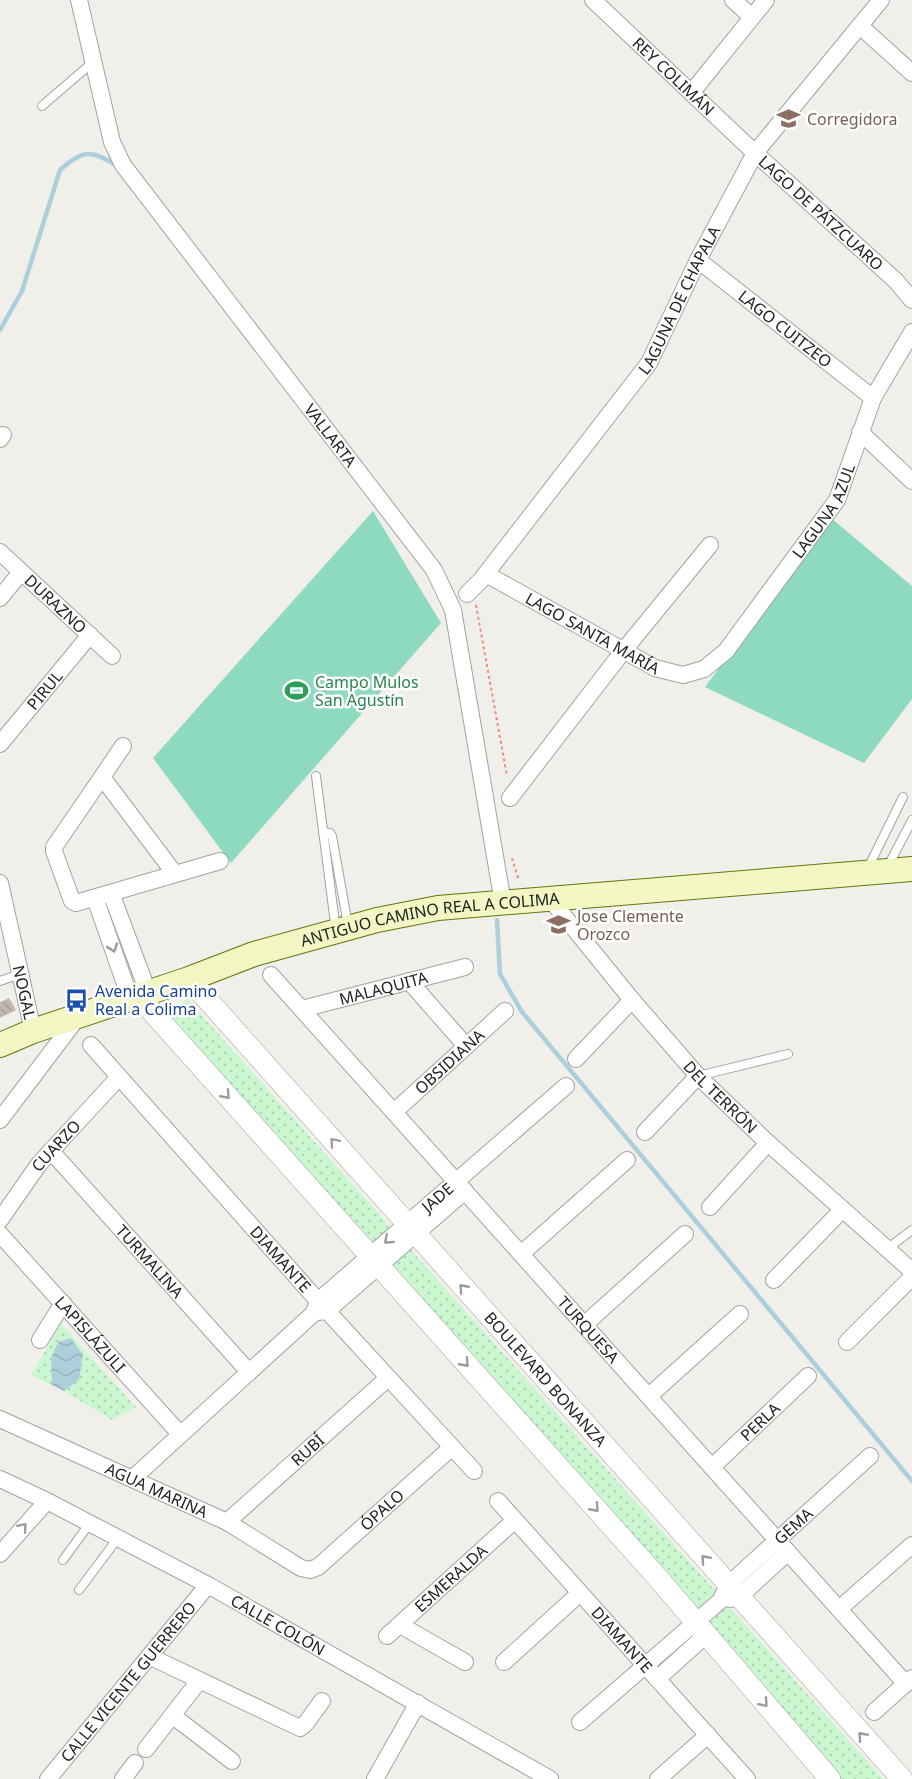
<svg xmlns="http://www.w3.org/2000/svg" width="912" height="1779" font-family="'Noto Sans',sans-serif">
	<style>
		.park { fill: url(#park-dots) }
		.pitch { fill: #8ddac0 }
		.water { fill: url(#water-waves) }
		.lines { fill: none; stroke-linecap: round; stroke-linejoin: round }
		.stream { stroke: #adcfdb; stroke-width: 4.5 }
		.building { fill: url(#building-back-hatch); stroke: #c2b7ac; stroke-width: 1.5 }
		.service-casing { stroke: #a3a3a3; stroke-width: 10 }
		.minor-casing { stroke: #a3a3a3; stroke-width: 18 }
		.tertiary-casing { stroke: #a3a3a3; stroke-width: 22 }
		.secondary-casing { stroke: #65750c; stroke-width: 26 }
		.path { stroke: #f28b7a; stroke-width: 2; stroke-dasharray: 3 3; stroke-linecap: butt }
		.service { stroke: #fff; stroke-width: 8 }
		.minor { stroke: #fff; stroke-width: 16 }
		.tertiary { stroke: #fff; stroke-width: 21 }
		.secondary { stroke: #f1f6c2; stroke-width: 24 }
		.oneway { stroke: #9c9c9c }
		.labels { text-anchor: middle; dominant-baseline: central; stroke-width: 5; stroke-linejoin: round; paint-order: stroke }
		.street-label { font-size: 16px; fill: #222; stroke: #fff }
		.education-label { font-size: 16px; fill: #785e54; stroke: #fff; text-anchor: start }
		.leisure-label { font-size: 16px; fill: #27864d; stroke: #fff; text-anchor: start }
		.transit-label { font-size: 16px; fill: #164399; stroke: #fff; text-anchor: start }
	</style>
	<defs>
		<pattern id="park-dots" width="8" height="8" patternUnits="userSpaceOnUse" patternTransform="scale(1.5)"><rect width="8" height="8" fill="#caf7d0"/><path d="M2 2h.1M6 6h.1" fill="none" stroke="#add3b2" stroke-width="1.8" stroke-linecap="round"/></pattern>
		<pattern id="water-waves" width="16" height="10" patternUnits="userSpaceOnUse" patternTransform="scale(1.5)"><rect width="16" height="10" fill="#adcfdb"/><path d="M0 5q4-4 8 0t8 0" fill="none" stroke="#95b1bc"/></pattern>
		<pattern id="building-back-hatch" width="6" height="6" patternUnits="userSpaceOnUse" patternTransform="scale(1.5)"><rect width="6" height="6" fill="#bfb8b2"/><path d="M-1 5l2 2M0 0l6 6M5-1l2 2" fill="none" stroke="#a49e99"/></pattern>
	</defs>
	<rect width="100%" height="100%" fill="#f1efe9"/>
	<!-- park -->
	<g class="park">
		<polygon points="187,999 883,1779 841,1779 164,1018"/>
		<polygon points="61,1324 136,1407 112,1420 64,1391 31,1375"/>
	</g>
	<!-- pitch -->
	<g class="pitch">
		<polygon points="373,511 441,623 231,863 153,758"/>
		<polygon points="831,518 912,586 912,699 864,763 705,687"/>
	</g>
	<!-- water -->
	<polygon class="water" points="71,1338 83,1355 79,1380 64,1391 52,1385 51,1358 58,1342"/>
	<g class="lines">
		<!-- stream -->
		<g class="stream">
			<path d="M 0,330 L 22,291 L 60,170 C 83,150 90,149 116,165"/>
			<polyline points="497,920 500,974 522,1012 912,1481"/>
		</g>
	</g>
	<!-- building -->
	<polygon class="building" points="9,999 15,1010 0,1017 0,1003"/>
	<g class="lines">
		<defs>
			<g id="service">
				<polyline points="42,106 93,62"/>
				<polyline points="316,776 336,931"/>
				<polyline points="323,832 330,833 332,836 348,925"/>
				<polyline points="887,868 912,820"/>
				<polyline points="867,870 903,797"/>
				<polyline points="0,981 20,974"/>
				<polyline points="698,1076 788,1054"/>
				<polyline points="887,1249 912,1230"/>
				<polyline points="63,1560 90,1523"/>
				<polyline points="79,1590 118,1538"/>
			</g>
			<g id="minor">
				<path id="s1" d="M 79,0 L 112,142 L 123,165 L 434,570 L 453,610 L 503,903"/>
				<path id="s2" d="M 593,0 L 755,153 L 896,281 L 912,300"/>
				<polyline points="733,0 752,17"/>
				<polyline points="860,26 912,73"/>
				<polyline points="692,92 766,0"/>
				<path id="s3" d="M 698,260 L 873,398"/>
				<polyline points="860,432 912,481"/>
				<polyline points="0,439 3,435"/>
				<path id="s4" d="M 0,552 L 112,656"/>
				<path id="s5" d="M 486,574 L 655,668 L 683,675 L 704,669 L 726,651 L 837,500 L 873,398 L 912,332"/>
				<path id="s6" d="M 467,594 L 481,580 L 649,363 L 698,260 L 755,153 L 881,0"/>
				<polyline points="0,598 21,572"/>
				<path id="s7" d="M 0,744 L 90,635"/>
				<polyline points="123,746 102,777 175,874"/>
				<polyline points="102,777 54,847 54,851 72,901 76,903 220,861"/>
				<polyline points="510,798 624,650 710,545"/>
				<path id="s8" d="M 0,883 L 33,1031"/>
				<polyline points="111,893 148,992"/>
				<polyline points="95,898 130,998"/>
				<path id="s9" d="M 551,900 L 632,1000 L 698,1076 L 768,1143 L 912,1271"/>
				<path id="s10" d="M 271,975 L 906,1684"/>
				<polyline points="409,981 466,1046"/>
				<path id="s11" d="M 302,1009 L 465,967"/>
				<path id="s12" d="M 91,1045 L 318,1301 L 474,1471"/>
				<polyline points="576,1059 632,1000"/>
				<path id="s13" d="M 394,1112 L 505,1011"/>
				<polyline points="0,1120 78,1017"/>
				<polyline points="645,1132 698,1076"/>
				<path id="s14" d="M 51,1151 L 249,1372"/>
				<polyline points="710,1207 768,1143"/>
				<path id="s15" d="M 0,1220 L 39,1164 L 119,1077"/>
				<path id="s16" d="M 0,1234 L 180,1434"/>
				<polyline points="521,1254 627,1160"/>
				<polyline points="774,1280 842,1210"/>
				<polyline points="317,1312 327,1311 465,1191"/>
				<polyline points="584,1325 685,1234"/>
				<polyline points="40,1340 63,1303"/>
				<polyline points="847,1342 912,1277"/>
				<polyline points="649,1396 740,1314"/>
				<path id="s17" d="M 0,1419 L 227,1522 L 301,1568 L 310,1570 L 318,1567 L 451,1448"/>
				<path id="s18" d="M 712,1467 L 808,1376"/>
				<path id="s19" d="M 0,1479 L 47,1501 L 208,1585 L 550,1779"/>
				<path id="s20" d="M 132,1479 L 314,1313 L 318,1301 L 566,1086"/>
				<path id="s21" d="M 498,1501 L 747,1779"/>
				<path id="s22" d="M 227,1522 L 388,1378"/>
				<polyline points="0,1554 47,1501"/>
				<polyline points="730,1599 739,1597 788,1552"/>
				<polyline points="839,1609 912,1545"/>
				<polyline points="400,1625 465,1662"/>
				<path id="s23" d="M 387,1636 L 515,1520"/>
				<polyline points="151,1657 300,1728 306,1723 322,1701"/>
				<polyline points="504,1662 580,1593"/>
				<polyline points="657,1679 706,1635"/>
				<polyline points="874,1712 912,1678"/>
				<polyline points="173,1716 232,1761"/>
				<path id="s24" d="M 580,1722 L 720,1601 L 728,1585 L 870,1456"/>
				<polyline points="146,1749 199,1681"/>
				<path id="s25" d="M 48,1779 L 208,1585"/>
				<polyline points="123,1779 135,1763"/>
				<polyline points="375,1779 418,1703"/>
				<polyline points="658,1779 708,1735"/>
			</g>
			<g id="tertiary">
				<path id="s26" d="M 189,979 L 902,1779"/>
				<polyline points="138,996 657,1577 830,1779"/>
			</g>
			<g id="secondary">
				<path id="s27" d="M 0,1045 L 33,1031 L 189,979 L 254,954 L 377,920 L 438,908 L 912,869"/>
			</g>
		</defs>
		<!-- service casing -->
		<use href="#service" class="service-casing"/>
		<!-- minor casing -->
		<use href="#minor" class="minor-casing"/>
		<!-- tertiary casing -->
		<use href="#tertiary" class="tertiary-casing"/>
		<!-- secondary casing -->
		<use href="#secondary" class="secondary-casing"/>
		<!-- path -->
		<g class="path">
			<polyline points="476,605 507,776"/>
			<polyline points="512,858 519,881"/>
		</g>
		<!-- service -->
		<use href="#service" class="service"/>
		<!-- minor -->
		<use href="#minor" class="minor"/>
		<!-- tertiary -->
		<use href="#tertiary" class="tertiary"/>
		<!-- secondary -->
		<use href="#secondary" class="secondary"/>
	</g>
	<!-- one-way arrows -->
	<defs><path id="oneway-chevron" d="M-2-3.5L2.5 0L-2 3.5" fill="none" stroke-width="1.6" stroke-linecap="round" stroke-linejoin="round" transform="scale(1.5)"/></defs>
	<g class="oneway">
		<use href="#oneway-chevron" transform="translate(113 948) rotate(71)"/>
		<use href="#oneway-chevron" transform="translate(226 1095) rotate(48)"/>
		<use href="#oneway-chevron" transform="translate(334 1142) rotate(-131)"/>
		<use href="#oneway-chevron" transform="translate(388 1240) rotate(139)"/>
		<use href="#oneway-chevron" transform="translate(463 1288) rotate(-132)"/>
		<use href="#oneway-chevron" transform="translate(465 1363) rotate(48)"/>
		<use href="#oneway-chevron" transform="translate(595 1508) rotate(48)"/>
		<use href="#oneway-chevron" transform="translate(23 1527) rotate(-49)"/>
		<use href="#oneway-chevron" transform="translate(705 1559) rotate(-132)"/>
		<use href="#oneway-chevron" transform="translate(764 1703) rotate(49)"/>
		<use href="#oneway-chevron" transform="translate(862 1736) rotate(-132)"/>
	</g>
	<!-- icons -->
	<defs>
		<symbol id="school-bare" viewBox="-9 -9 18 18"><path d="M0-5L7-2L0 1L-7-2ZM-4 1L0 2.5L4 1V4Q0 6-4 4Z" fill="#8d6e63" stroke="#fff" stroke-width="2.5" paint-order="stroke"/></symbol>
		<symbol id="stadium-bare" viewBox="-9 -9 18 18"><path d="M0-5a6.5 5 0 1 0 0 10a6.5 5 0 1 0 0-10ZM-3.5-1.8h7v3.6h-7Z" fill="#2e9e5b" stroke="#fff" stroke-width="2.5" paint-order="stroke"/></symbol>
		<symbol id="bus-bare" viewBox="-9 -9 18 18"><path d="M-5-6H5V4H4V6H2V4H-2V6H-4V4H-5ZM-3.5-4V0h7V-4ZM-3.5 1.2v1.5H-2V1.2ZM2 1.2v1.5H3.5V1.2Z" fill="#1a4fb4" stroke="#fff" stroke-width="2.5" paint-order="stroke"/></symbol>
	</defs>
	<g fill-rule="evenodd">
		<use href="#school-bare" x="772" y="102" width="33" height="33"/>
		<use href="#stadium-bare" x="280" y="674" width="33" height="33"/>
		<use href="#school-bare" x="542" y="908" width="33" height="33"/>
		<use href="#bus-bare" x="60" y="984" width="33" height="33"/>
	</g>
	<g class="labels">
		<!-- street labels -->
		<g class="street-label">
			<text stroke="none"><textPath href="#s2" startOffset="111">REY COLIMÁN</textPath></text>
			<text stroke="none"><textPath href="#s2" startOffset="312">LAGO DE PÁTZCUARO</textPath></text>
			<text stroke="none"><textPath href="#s6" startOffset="364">LAGUNA DE CHAPALA</textPath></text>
			<text stroke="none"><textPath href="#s3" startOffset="111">LAGO CUITZEO</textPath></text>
			<text stroke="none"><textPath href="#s1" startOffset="512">VALLARTA</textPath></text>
			<text stroke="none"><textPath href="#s5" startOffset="444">LAGUNA AZUL</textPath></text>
			<text stroke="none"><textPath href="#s4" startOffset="76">DURAZNO</textPath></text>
			<text stroke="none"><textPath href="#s5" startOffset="122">LAGO SANTA MARÍA</textPath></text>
			<text stroke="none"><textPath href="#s7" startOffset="70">PIRUL</textPath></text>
			<text stroke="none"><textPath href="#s27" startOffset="450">ANTIGUO CAMINO REAL A COLIMA</textPath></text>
			<text stroke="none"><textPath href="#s11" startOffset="84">MALAQUITA</textPath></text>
			<text stroke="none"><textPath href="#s8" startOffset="112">NOGAL</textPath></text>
			<text stroke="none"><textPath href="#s13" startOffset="75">OBSIDIANA</textPath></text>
			<text stroke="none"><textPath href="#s9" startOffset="260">DEL TERRÓN</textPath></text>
			<text stroke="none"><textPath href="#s15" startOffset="93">CUARZO</textPath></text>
			<text stroke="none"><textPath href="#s20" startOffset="417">JADE</textPath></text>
			<text stroke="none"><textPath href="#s12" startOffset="286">DIAMANTE</textPath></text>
			<text stroke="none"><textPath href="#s14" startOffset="148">TURMALINA</textPath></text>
			<text stroke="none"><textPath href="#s10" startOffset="476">TURQUESA</textPath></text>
			<text stroke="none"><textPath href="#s16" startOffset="135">LAPISLÁZULI</textPath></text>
			<text stroke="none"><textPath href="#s26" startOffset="536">BOULEVARD BONANZA</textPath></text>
			<text stroke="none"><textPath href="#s18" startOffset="66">PERLA</textPath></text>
			<text stroke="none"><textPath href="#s22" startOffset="108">RUBÍ</textPath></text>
			<text stroke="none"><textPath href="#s17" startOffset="172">AGUA MARINA</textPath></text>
			<text stroke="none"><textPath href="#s17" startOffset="440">ÓPALO</textPath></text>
			<text stroke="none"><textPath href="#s24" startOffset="291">GEMA</textPath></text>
			<text stroke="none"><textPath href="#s23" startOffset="86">ESMERALDA</textPath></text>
			<text stroke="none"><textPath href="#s19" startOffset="314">CALLE COLÓN</textPath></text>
			<text stroke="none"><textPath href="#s21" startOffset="186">DIAMANTE</textPath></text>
			<text stroke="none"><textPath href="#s25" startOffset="126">CALLE VICENTE GUERRERO</textPath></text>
		</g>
		<!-- education labels -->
		<g class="education-label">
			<text x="807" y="119">Corregidora</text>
			<text x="577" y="916">Jose Clemente<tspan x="577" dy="18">Orozco</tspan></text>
		</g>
		<!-- leisure labels -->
		<g class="leisure-label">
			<text x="315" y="682">Campo Mulos<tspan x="315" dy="18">San Agustín</tspan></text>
		</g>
		<!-- transit labels -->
		<g class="transit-label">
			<text x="95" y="991">Avenida Camino<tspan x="95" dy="18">Real a Colima</tspan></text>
		</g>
	</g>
</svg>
